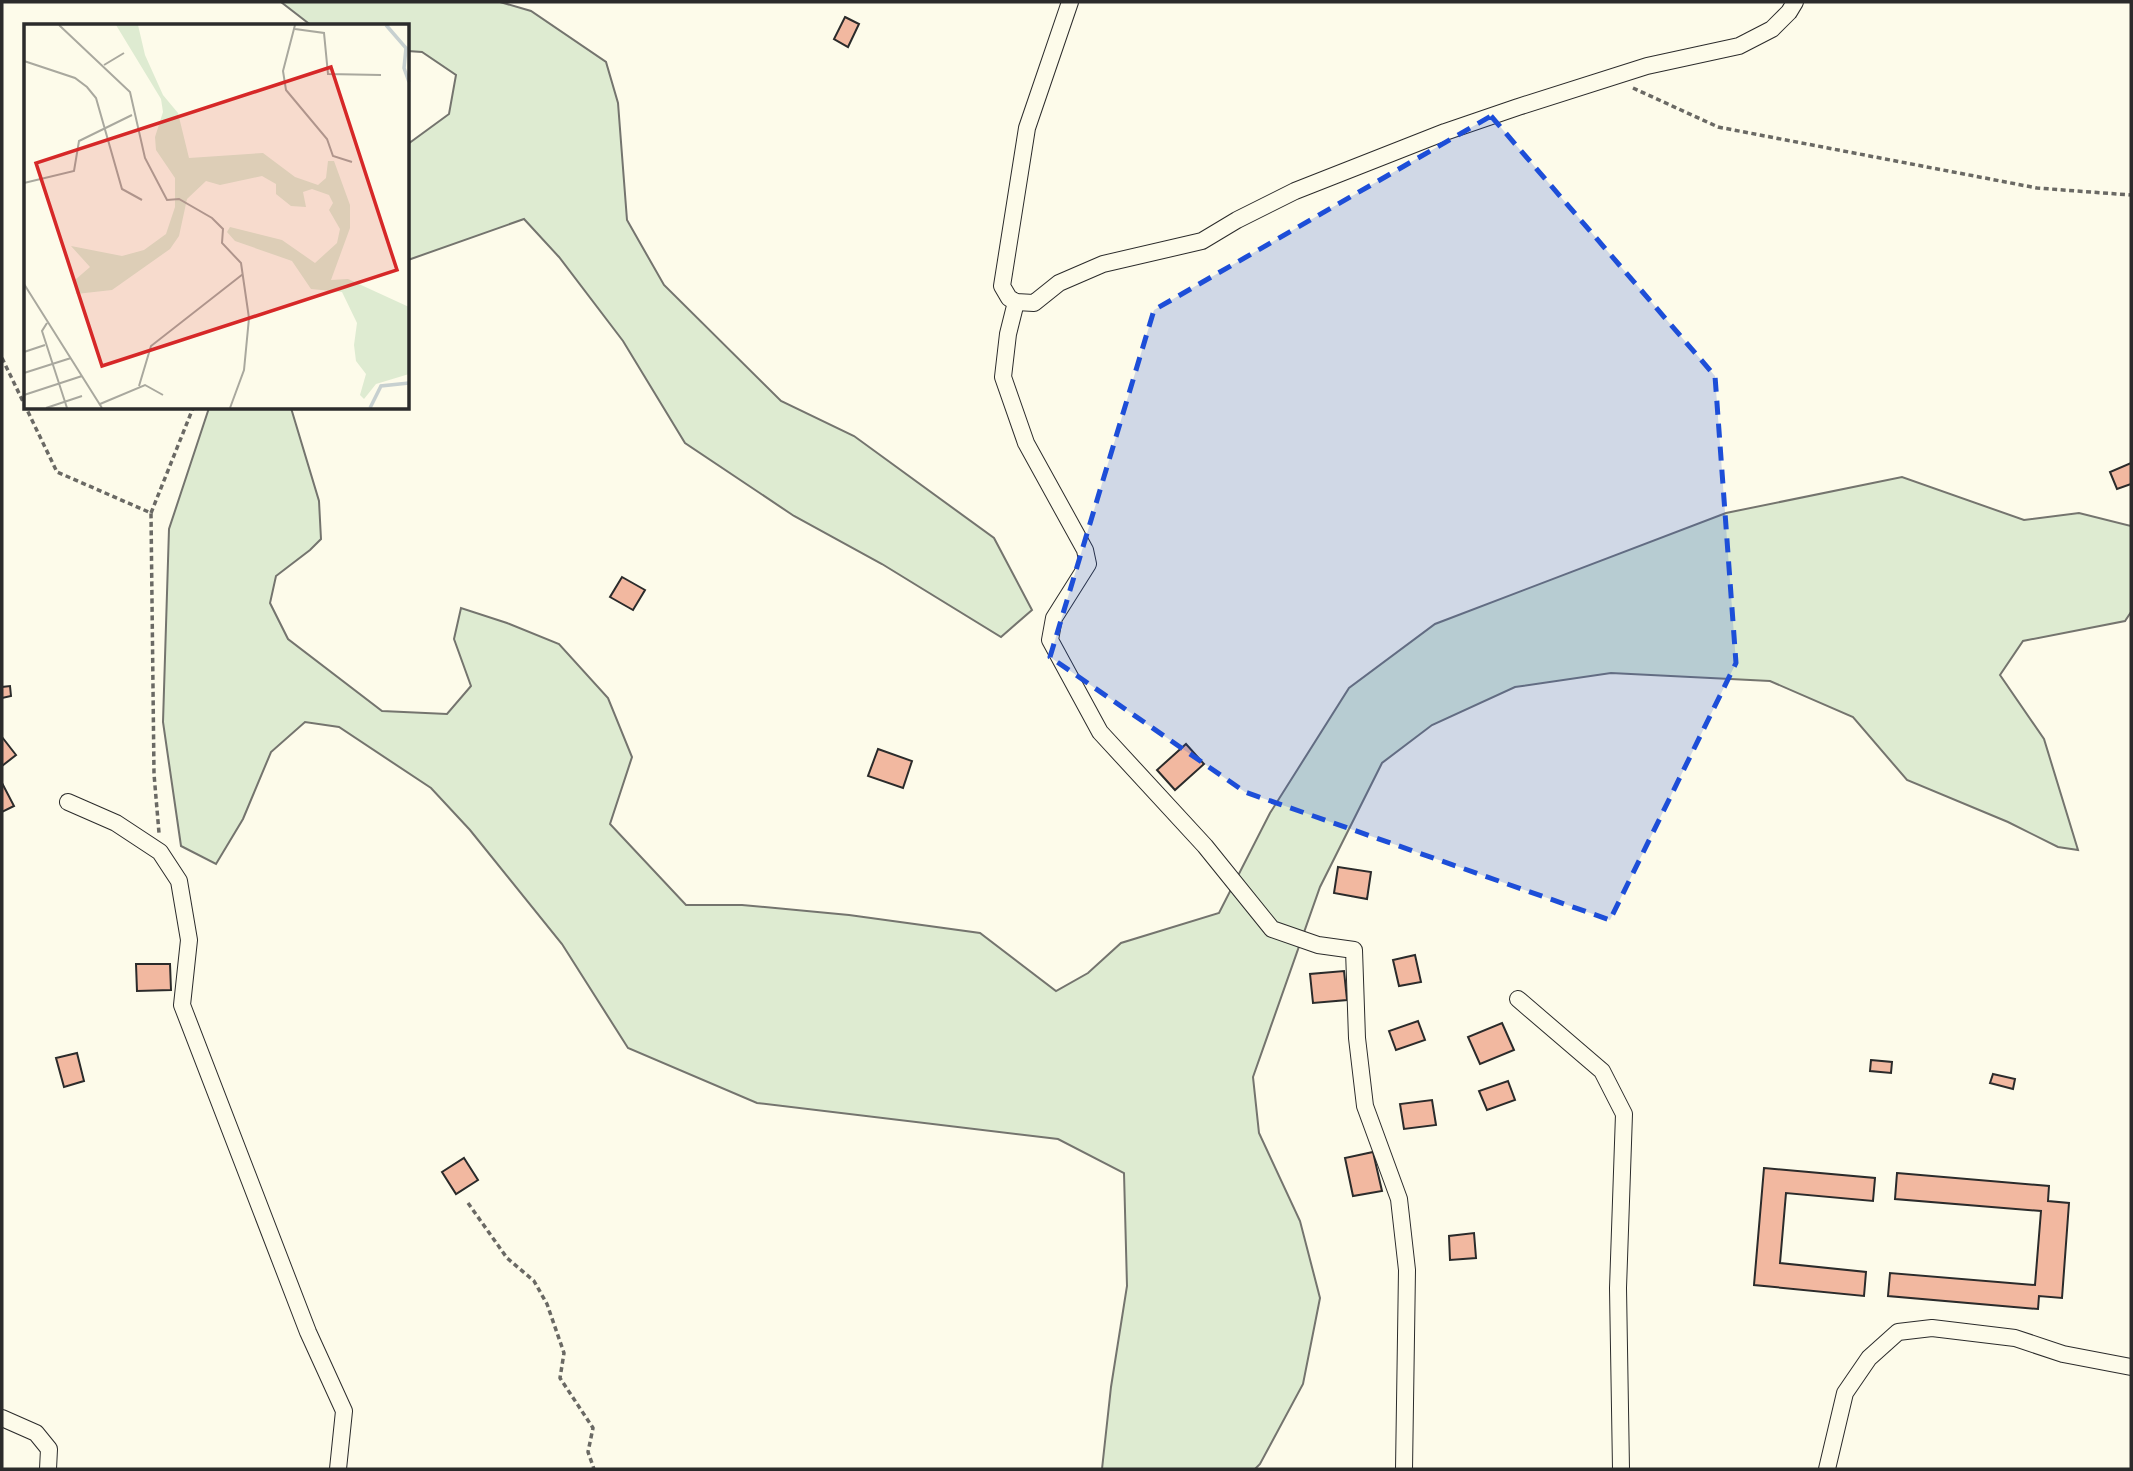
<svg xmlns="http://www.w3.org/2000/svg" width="2133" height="1471" font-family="'Golos Text',sans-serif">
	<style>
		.green { fill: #deebd1; stroke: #74746e; stroke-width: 2 }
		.building { fill: #f2b8a0; stroke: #2b2b2b; stroke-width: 2 }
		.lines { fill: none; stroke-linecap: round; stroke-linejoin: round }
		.street-casing { stroke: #2b2b2b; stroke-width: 18 }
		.path { stroke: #6a6964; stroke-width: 3.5; stroke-dasharray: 5 3.5; stroke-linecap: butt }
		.street { stroke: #fdfbea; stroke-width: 16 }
		.marked { fill: #1d4ed8; fill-opacity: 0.2; stroke: #1d4ed8; stroke-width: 5; stroke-dasharray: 14 9; stroke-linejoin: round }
		.inset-river { fill: none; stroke: #c7d0d0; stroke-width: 3.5 }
		.inset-road { fill: none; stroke: #a9a89e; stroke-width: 2 }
		.view { fill: #d62828; fill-opacity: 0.15; stroke: #d62828; stroke-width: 3.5 }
		.inset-edge { fill: none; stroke: #2b2b2b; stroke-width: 3.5 }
	</style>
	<rect width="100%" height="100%" fill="#fdfbea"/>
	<!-- green -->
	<g class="green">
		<polygon points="281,2 500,2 531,11 606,62 618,103 627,220 664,285 781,401 854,436 994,538 1032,610 1001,637 882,564 794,516 685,443 623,341 559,257 524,219 408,260 408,144 449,114 456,75 422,52 408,51 408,26 312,26"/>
		<polygon points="209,408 291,408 319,501 321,539 310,550 276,576 270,603 288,639 382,711 447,714 471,686 454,639 461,608 507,623 559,644 608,698 632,757 610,824 686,905 742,905 849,915 980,933 1056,991 1088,973 1121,943 1219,913 1270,813 1349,688 1435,624 1726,513 1902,477 2024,520 2079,513 2131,526 2131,612 2125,621 2023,641 2000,675 2044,739 2078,850 2058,847 2008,822 1907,780 1853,717 1770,681 1611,673 1515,687 1432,725 1382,763 1320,887 1253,1077 1259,1133 1300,1221 1320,1298 1303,1384 1260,1464 1255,1469 1102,1469 1111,1387 1127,1286 1124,1173 1058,1139 757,1103 628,1048 562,944 470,830 431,788 339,727 305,722 271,752 243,819 216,864 181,846 163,722 169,529"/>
	</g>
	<!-- building -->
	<g class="building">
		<polygon points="845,17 859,24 848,47 834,39"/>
		<polygon points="2131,463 2131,484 2117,489 2110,472"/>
		<polygon points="622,577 645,590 633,610 610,597"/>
		<polygon points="10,686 11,696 2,698 2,687"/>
		<polygon points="2,737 16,755 2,766"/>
		<polygon points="1186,744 1204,764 1175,790 1157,770"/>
		<polygon points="878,749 912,761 903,788 868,776"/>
		<polygon points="2,783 14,806 2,812"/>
		<polygon points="1338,867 1371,872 1367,899 1334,893"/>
		<polygon points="1415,955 1421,982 1399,986 1393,960"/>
		<polygon points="136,964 170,964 171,990 137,991"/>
		<polygon points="1344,971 1347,1000 1313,1003 1310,974"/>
		<polygon points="1418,1021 1425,1040 1396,1050 1389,1031"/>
		<polygon points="1502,1023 1514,1050 1480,1064 1468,1037"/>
		<polygon points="77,1053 84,1081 64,1087 56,1058"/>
		<polygon points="1871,1060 1892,1062 1891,1073 1870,1071"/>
		<polygon points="1993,1074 2015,1079 2013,1089 1990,1083"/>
		<polygon points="1508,1081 1515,1100 1487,1110 1479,1091"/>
		<polygon points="1432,1100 1436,1125 1404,1129 1400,1104"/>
		<polygon points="1373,1152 1382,1191 1353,1196 1345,1158"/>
		<polygon points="464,1158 478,1180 456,1194 442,1172"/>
		<polygon points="1764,1168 1875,1178 1873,1201 1786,1193 1780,1263 1866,1272 1864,1296 1754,1285"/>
		<polygon points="1897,1173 2049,1186 2048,1201 2069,1203 2062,1298 2039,1296 2038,1309 1888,1296 1890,1273 2035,1285 2041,1211 1895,1199"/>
		<polygon points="1474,1233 1476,1258 1450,1260 1449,1236"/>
	</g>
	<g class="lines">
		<defs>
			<g id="street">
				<polyline points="1070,2 1027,128 1002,286 1009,298 1016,302 1034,303 1059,283 1103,264 1202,241 1237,220 1295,191 1445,132 1518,107 1647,66 1739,46 1772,29 1789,12 1795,2"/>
				<polyline points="1016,302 1008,334 1003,377 1026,443 1085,550 1088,564 1054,618 1050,640 1100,732 1205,846 1272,929 1318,945 1354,950 1357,1038 1365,1106 1399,1199 1407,1270 1404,1469"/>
				<polyline points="68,802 116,823 160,852 179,881 189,940 182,1005 308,1332 344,1411 338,1469"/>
				<polyline points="1518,999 1602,1071 1624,1114 1618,1288 1621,1469"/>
				<polyline points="2,1418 36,1433 49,1449 48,1469"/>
				<polyline points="1827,1469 1845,1393 1869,1358 1898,1332 1932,1328 2015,1338 2063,1354 2131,1367"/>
			</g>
		</defs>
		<!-- street casing -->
		<use href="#street" class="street-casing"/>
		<!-- path -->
		<g class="path">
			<polyline points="1633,88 1718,127 2037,188 2131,195"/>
			<polyline points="2,358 57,472 151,513 154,774 159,833"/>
			<polyline points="151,513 193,408"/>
			<polyline points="468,1203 507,1258 534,1281 547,1304 564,1353 560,1378 593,1428 588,1452 594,1469"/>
		</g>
		<!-- street -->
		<use href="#street" class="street"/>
	</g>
	<!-- marked area -->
	<path class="marked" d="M 1491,116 L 1715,376 L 1736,663 L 1610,920 L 1245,792 L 1050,657 L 1154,310 Z"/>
	<!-- overview -->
	<g transform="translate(24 24)">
		<rect width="385" height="385" fill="#fdfbea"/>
		<path d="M 92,1 L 114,1 L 121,31 L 139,71 L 154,89 L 165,134 L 239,129 L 271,153 L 294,161 L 302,154 L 304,137 L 310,137 L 326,181 L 326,204 L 307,256 L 324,255 L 385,283 L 385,350 L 352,360 L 340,375 L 336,371 L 342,350 L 332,337 L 330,321 L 333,299 L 318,268 L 287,265 L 268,237 L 211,217 L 203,208 L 206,203 L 258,216 L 291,239 L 313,219 L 316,205 L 305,186 L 309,179 L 305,171 L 288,165 L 279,168 L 282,183 L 267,182 L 252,170 L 252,160 L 238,152 L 196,161 L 182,157 L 163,175 L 155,212 L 146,225 L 88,266 L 52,270 L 51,256 L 66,243 L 47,222 L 98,232 L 120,226 L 142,210 L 151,183 L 151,154 L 132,126 L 131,113 L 139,88 L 137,75 Z" fill="#deebd1"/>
		<path class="inset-river" d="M 362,1 L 382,24 L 380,44 L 385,58M 346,384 L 357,362 L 385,359"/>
		<path class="inset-road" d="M 35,1 L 106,68 L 121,134 L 143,176 L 155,175 L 188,194 L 199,205 L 198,219 L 217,239 L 225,294 L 220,346 L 206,384M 271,1 L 259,47 L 262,66 L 303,115 L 309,132 L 328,138M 271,5 L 300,9 L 304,50 L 357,51M 0,37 L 51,54 L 63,63 L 72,74 L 98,165 L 118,176M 80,41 L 100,29M 0,159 L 50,147 L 55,117 L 108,91M 0,260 L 78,384M 23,299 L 18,307 L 43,384M 0,328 L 21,321M 0,349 L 47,334M 115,362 L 127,322 L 219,250M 0,371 L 58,352M 76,380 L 121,361 L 139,371M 22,384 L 58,372"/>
		<path class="view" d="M 307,43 L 373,246 L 78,342 L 12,139 Z"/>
		<rect width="385" height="385" class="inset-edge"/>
	</g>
	<!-- border -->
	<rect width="2133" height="1471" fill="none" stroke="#2b2b2b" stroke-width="7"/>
</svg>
